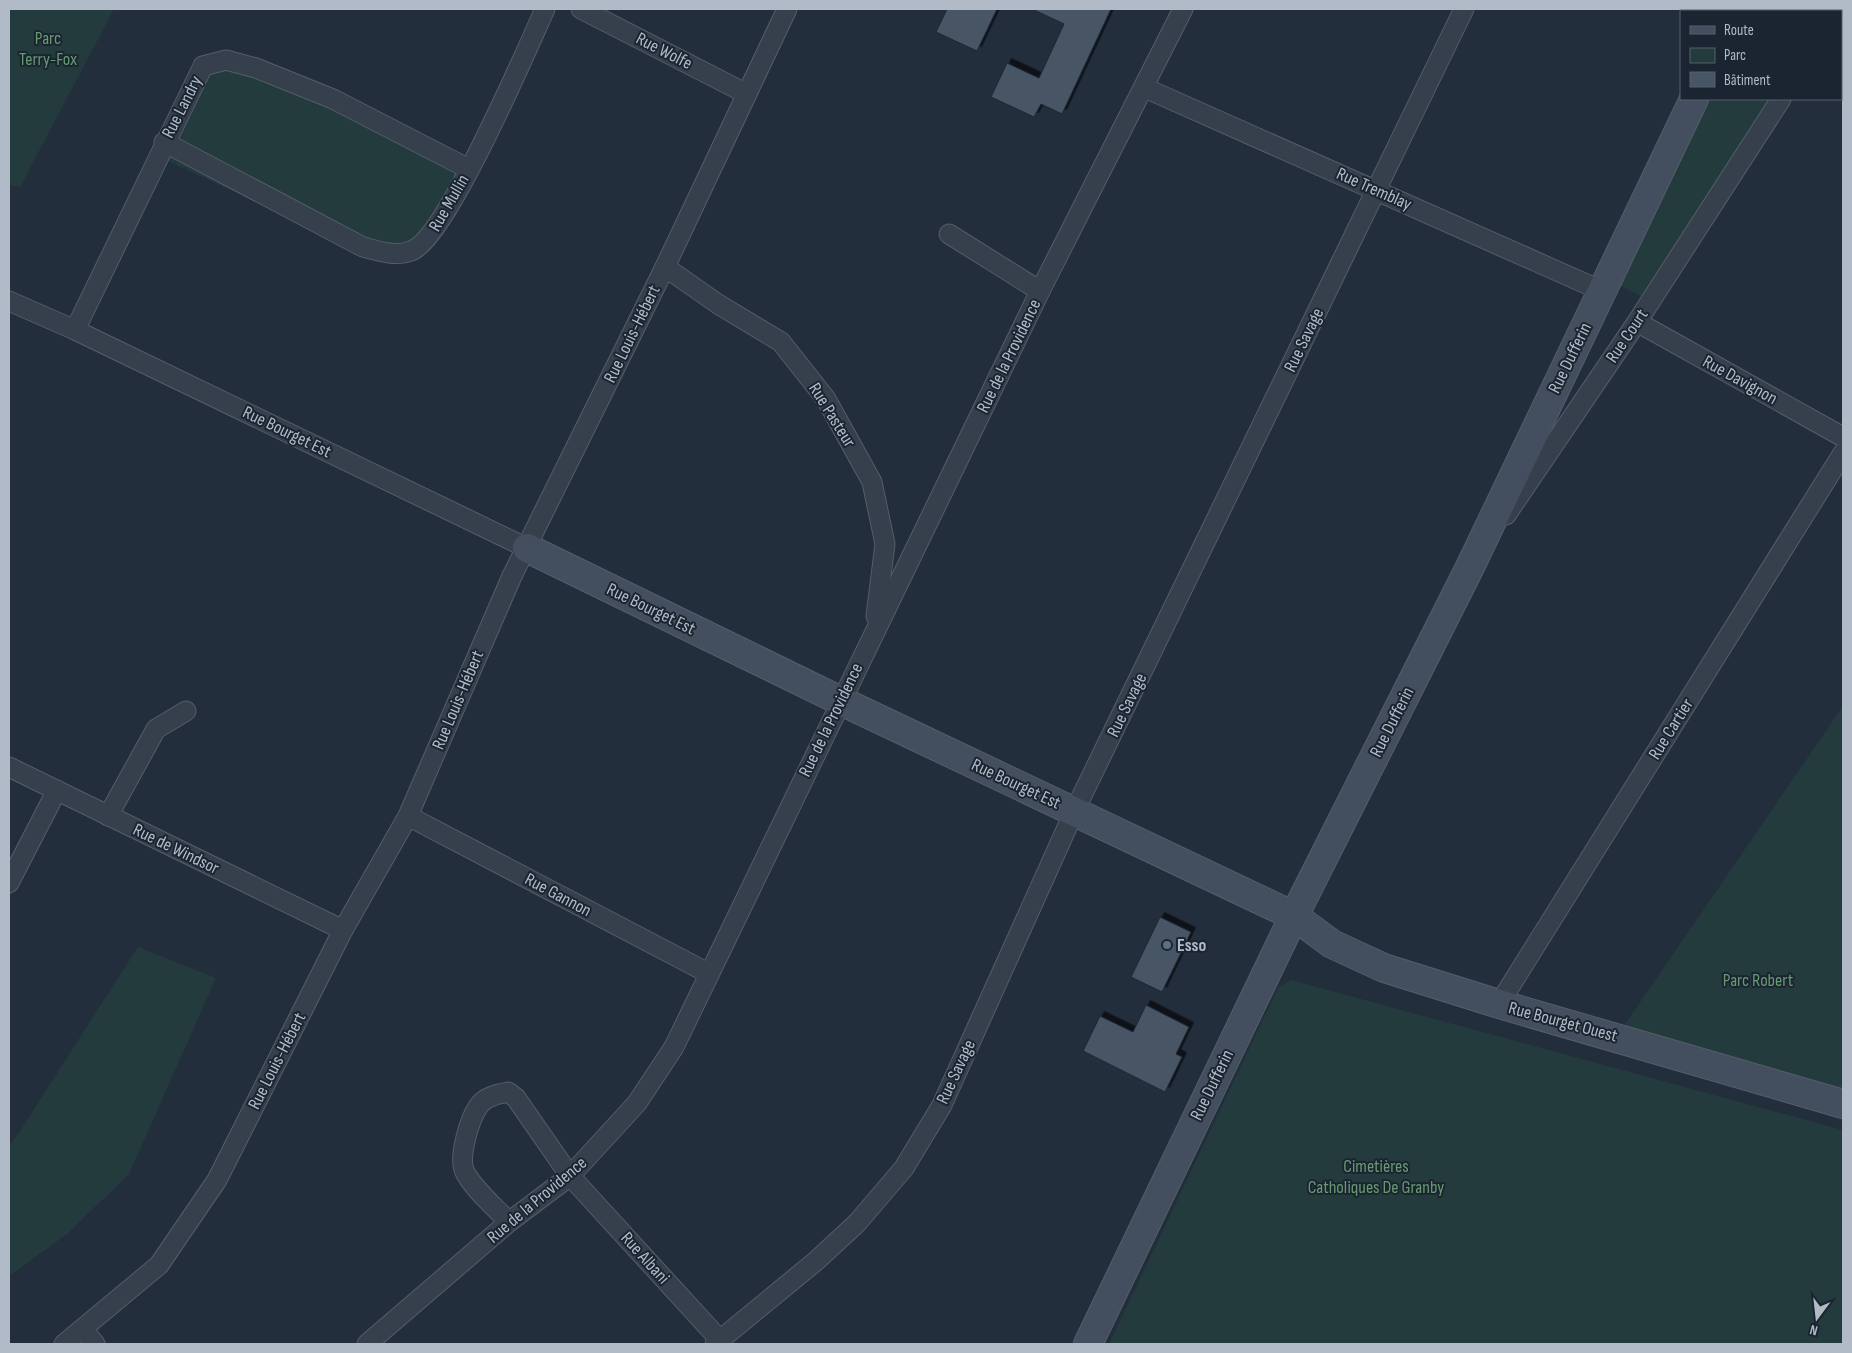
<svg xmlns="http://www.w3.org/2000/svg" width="1852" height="1353" font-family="'Sofia Sans Condensed',sans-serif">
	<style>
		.green { fill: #243b3d }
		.building { fill: #475565; stroke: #1d2733; filter: url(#shadow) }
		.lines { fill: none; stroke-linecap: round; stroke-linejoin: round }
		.street-casing { stroke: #545e6a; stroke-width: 21 }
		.secondary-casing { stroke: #545e6a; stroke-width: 30 }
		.street { stroke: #35404c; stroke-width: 19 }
		.secondary { stroke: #434f5f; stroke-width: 28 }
		.service-dot { fill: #5c6f8a; stroke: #1b2531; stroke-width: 2 }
		.labels { text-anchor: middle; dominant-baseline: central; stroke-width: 4; stroke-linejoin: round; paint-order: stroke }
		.park-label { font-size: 18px; fill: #679a70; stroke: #1b2531 }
		.street-label { font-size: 18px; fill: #b1bbc8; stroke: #1b2531 }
		.poi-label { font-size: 18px; font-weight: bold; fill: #b1bbc8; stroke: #1b2531; text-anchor: start }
	</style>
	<defs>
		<filter id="shadow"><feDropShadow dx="4.5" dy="-4.5" stdDeviation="0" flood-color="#0009"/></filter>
	</defs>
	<rect width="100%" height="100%" fill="#222e3c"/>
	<!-- green -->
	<g class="green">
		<polygon points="9,9 114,9 20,187 9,185"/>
		<polygon points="1740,9 1836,9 1835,11 1739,11"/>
		<polygon points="204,67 267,74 464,176 436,242 399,259 369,254 155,155"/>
		<polygon points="1696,99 1779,99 1650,301 1607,279"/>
		<polygon points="1843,706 1843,1090 1621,1030"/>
		<polygon points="138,947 216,978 129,1174 67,1234 9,1276 9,1146 18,1134"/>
		<polygon points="1291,980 1843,1130 1843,1344 1109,1344 1278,988"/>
	</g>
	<!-- building -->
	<g class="building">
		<polygon points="947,9 997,9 977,51 936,32"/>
		<polygon points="1032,9 1111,9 1062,114 1041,104 1034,117 991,97 1007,63 1039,78 1064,24"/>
		<polygon points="1160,917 1191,932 1162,992 1131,977"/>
		<polygon points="1146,1005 1189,1027 1176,1054 1182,1057 1165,1092 1083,1051 1100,1016 1133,1032"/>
	</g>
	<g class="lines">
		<defs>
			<g id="street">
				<polyline points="581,9 747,94"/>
				<polyline points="1837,11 1839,9"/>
				<polyline points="1145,88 1602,291"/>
				<path d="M 164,142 L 363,247 C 379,251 395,257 411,251 C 445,240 527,49 545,9"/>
				<polyline points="949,234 1040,291"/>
				<polyline points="665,267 718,304 781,342 826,399 872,482 885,544 876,616"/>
				<polyline points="9,301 75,330 527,548"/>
				<polyline points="1637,322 1843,437"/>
				<polyline points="75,330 203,66 226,60 256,68 333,99 469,169"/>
				<polyline points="1506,515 1637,322 1781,99"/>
				<polyline points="9,767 343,930"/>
				<polyline points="108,816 156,729 186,711"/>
				<polyline points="408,816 708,973"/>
				<polyline points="9,883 57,790"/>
				<polyline points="1499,1004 1843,453"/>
				<path d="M 509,1222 C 496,1208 471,1187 464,1170 C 459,1156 469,1120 478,1107 C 484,1097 497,1094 508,1092 L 516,1098 L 570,1176 L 720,1340"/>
				<polyline points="83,1329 95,1344"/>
				<polyline points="64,1344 159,1265 217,1180 343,930 408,816 512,576 665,267 787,9"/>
				<polyline points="367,1344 509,1222 570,1176 637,1103 674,1047 1040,291 1183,9"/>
				<polyline points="715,1344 816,1261 857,1223 904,1168 942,1105 1074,812 1464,9"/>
			</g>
			<g id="secondary">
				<polyline points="1736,11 1737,9"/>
				<polyline points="527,548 841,701 1294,916 1332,944 1384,968 1499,1004 1843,1104"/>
				<polyline points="1088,1344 1294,916 1469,569 1694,99"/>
			</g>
		</defs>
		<!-- street casing -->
		<use href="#street" class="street-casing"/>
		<!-- secondary casing -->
		<use href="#secondary" class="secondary-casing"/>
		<!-- street -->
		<use href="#street" class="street"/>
		<!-- secondary -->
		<use href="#secondary" class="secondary"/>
	</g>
	<!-- markers -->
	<circle class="service-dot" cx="1167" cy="945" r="5"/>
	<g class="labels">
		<!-- park labels -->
		<g class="park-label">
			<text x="48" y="38">Parc<tspan x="48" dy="21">Terry-Fox</tspan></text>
			<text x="1758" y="980">Parc Robert</text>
			<text x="1376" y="1166">Cimetières<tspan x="1376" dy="21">Catholiques De Granby</tspan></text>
		</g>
		<!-- street labels -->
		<g class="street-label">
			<text transform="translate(664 51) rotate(27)">Rue Wolfe</text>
			<text transform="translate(182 107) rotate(-63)">Rue Landry</text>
			<text transform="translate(1374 189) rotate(24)">Rue Tremblay</text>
			<text transform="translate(449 203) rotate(-60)">Rue Mullin</text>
			<text transform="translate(632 334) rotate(-64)">Rue Louis-Hébert</text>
			<text transform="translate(1627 336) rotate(-56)">Rue Court</text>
			<text transform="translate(1304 340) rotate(-64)">Rue Savage</text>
			<text transform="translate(1009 356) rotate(-64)">Rue de la Providence</text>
			<text transform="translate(1570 358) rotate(-64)">Rue Dufferin</text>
			<text transform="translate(1740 380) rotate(29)">Rue Davignon</text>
			<text transform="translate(832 415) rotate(58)">Rue Pasteur</text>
			<text transform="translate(287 432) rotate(26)">Rue Bourget Est</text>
			<text transform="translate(651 609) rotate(26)">Rue Bourget Est</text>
			<text transform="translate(458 700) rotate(-67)">Rue Louis-Hébert</text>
			<text transform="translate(1127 705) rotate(-64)">Rue Savage</text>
			<text transform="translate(831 720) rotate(-64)">Rue de la Providence</text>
			<text transform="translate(1392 722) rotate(-63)">Rue Dufferin</text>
			<text transform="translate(1671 729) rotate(-58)">Rue Cartier</text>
			<text transform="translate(1016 784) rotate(25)">Rue Bourget Est</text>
			<text transform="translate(176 849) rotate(26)">Rue de Windsor</text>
			<text transform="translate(558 895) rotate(28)">Rue Gannon</text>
			<text transform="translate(1563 1022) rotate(15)">Rue Bourget Ouest</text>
			<text transform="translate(277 1061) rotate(-63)">Rue Louis-Hébert</text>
			<text transform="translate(956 1072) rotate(-65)">Rue Savage</text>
			<text transform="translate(1212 1085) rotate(-64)">Rue Dufferin</text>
			<text transform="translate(537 1200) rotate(-40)">Rue de la Providence</text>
			<text transform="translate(645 1258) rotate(48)">Rue Albani</text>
		</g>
		<!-- poi labels -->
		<g class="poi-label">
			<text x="1177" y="945">Esso</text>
		</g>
	</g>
	<!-- border -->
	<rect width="1852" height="1353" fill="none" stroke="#b1bbc8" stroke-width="20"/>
	<!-- legend -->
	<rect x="1680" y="10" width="162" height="90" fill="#1b2531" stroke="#57616d"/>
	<rect x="1690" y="26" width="25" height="8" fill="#434f5f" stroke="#57616d"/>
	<text x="1724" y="35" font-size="15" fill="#b1bbc8">Route</text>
	<rect x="1690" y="48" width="25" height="15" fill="#243b3d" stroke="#57616d"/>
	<text x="1724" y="60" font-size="15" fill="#b1bbc8">Parc</text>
	<rect x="1690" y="72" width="25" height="15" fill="#475565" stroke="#57616d"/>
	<text x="1724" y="85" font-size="15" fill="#b1bbc8">Bâtiment</text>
	<!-- north arrow -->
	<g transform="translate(1817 1318) rotate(195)" stroke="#1b2531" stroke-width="4" paint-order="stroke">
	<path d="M0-4L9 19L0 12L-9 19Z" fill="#b1bbc8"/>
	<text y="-8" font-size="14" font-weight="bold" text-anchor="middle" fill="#b1bbc8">N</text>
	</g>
</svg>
